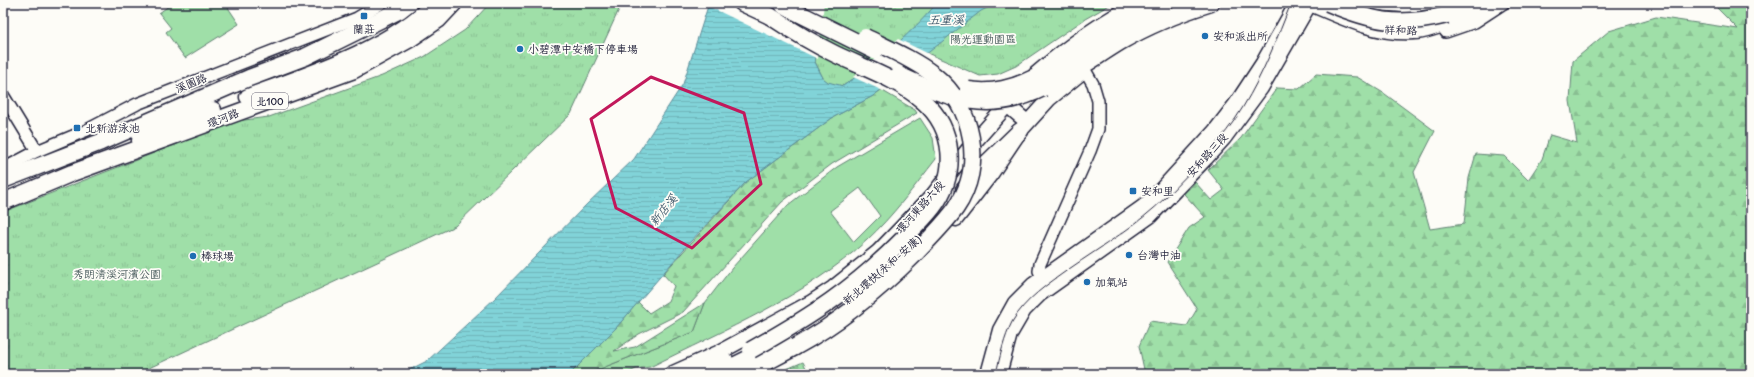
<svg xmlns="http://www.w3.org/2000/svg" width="1754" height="377" font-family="Delius,'LXGW WenKai TC',sans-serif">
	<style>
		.green { fill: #9fdfa8; stroke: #608072; fill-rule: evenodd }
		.forest { fill: url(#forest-firs); stroke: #608072 }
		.park { fill: url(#park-tufts); stroke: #608072 }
		.water { fill: url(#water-rules); stroke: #5b8c99 }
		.pier { fill: #fdfcf7 }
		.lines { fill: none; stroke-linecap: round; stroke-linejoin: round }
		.minor-casing { stroke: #22223b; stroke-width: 14 }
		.major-casing { stroke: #22223b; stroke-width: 17 }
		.highway-casing { stroke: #22223b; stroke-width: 19 }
		.minor { stroke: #fdfcf7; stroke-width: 11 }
		.major { stroke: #fdfcf7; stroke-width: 14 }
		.highway { stroke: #fdfcf7; stroke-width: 16 }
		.tram { stroke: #22223b; stroke-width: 1 }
		.highway-bridge-casing { stroke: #22223b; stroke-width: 19; stroke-linecap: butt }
		.highway-bridge { stroke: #fdfcf7; stroke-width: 16 }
		.marked { fill: none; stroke: #c2185b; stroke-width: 3; stroke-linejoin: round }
		.poi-dot { fill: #1f6fb2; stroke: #fdfcf7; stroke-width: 1.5 }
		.labels { text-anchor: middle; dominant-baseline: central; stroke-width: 3.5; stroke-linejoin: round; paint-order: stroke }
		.shield { fill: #fdfcf7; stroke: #646373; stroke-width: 1 }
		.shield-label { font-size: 10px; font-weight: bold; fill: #22223b }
		.poi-label { font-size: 11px; fill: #22223b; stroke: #fdfcf7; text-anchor: start }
		.street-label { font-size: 11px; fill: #22223b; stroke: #fdfcf7 }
		.park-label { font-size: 11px; fill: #485b5c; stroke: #fdfcf7 }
		.water-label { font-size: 12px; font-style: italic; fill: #3e576a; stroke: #fdfcf7 }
	</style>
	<defs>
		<pattern id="forest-firs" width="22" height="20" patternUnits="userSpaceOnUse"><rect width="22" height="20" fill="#9fdfa8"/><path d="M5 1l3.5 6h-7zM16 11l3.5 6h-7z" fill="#89bf92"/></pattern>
		<pattern id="park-tufts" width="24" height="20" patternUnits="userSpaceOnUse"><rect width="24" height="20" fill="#9fdfa8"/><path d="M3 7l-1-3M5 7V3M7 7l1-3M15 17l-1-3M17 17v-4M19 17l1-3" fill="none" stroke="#89bf92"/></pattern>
		<pattern id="water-rules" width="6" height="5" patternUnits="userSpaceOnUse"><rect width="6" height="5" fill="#81d3d8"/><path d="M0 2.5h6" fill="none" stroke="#6fb5ba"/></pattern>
	</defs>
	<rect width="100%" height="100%" fill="#fdfcf7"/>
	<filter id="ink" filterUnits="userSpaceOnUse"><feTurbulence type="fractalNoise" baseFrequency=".025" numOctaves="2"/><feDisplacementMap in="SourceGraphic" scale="8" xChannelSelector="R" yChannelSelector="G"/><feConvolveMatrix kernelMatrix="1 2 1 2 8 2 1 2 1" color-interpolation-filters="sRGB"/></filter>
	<g filter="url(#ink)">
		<!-- green -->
		<g class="green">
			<polygon points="173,3 225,3 239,24 185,58 166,32 171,28 159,13"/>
			<path d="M 920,118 L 933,138 L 936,159 C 914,187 893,216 867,240 C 807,296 724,330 650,367 L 636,369 L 625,374 L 587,374 L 694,332 L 705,303 L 732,268 L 788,205 L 837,167 ZM 860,188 L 880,216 L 854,242 L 830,211 Z"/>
		</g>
		<!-- forest -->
		<g class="forest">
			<polygon points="1712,3 1751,3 1751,374 1145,374 1139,346 1150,321 1187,326 1197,309 1167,262 1189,228 1205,217 1184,194 1195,182 1211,200 1224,190 1208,170 1241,138 1277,88 1299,89 1316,74 1357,77 1385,94 1435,131 1414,172 1430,229 1464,224 1469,178 1476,154 1504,156 1528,180 1542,159 1550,135 1577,143 1570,101 1573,61 1609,31 1656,17 1738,29"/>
			<polygon points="881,90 915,110 917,113 832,164 782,202 683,312 639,334 614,351 635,347 705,303 694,332 587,374 570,374 615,329 638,302 649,313 668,301 674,286 663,274 746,182 832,118 873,96"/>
			<polygon points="803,362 809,374 775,374"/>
		</g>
		<!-- park -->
		<g class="park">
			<polygon points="490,3 622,3 571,114 455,226 136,374 3,374 3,212 236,121 269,117 382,76 424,57 465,30"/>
			<polygon points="822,3 1113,3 1085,19 1016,66 998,74 980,76 927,53 864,72 843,86 828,83 823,78 815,62"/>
		</g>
		<!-- water -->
		<path class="water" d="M 709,3 L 822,3 L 815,62 L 823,78 L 828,82 L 843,86 C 874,65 913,32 937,3 L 997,3 L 981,11 L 873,96 L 832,118 L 746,182 L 691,241 L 615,329 L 570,374 L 401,374 L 427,361 L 494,299 L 587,204 L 634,159 L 683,84 Z"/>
		<!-- pier -->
		<g class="pier">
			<polygon points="707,3 824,3 818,59 706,5"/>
			<polygon points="898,39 929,54 883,91 853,77"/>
		</g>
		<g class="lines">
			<defs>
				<g id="minor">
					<polyline points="1442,26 1446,32 1475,22 1504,3"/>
					<polyline points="3,95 37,151"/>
					<polyline points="3,169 37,151 85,131 137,104 357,18 382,3"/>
					<polyline points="1046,284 1039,271 1040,264 1090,151 1098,129 1098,101 1093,84 1085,70"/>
				</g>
				<g id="major">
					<path d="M 1308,3 C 1341,17 1377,35 1414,32 C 1424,32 1432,28 1441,26 C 1464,20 1472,18 1491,3"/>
					<polyline points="1377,3 1417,6 1428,3"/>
					<path d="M 1036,74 C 1068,46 1101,22 1139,3"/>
					<polyline points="1007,105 1027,122"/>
					<polyline points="956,219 991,174 1020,131 1049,99 1081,73"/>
					<polyline points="671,374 718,353 810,303 833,288 878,252 933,195 970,147 1016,95"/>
					<polyline points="988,374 1000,330 1015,303 1033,285 1143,207 1160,191 1215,131 1236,104 1263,63 1297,3"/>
					<polyline points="999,374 1010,334 1024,310 1040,294 1150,216 1206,158 1224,138 1261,88 1310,3"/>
				</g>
				<g id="highway">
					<polyline points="742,3 770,16"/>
					<polyline points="1427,13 1458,3"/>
					<polyline points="1447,15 1473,7 1478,3"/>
					<polyline points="1036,77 1061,65 1133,19 1165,3"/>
					<path d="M 1043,88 C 1071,75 1094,58 1120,42 C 1149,25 1179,13 1211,3"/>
					<path d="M 248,97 C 305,76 393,48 434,3"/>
					<polyline points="140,140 164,128 213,110"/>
					<polyline points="3,180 101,142 249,78 305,57 400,10 409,3"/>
					<polyline points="964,190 986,164 1020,131"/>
					<polyline points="3,202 72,173 354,70 410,39 438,20 454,3"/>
					<polyline points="700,374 726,362"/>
					<path d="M 717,374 C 754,356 792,338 827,316 C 860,296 893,264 920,238"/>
					<polyline points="744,374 795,347"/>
				</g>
			</defs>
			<!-- minor casing -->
			<use href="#minor" class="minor-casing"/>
			<!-- major casing -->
			<use href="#major" class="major-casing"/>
			<!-- highway casing -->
			<use href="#highway" class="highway-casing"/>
			<!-- minor -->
			<use href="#minor" class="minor"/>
			<!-- major -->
			<use href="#major" class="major"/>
			<!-- highway -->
			<use href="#highway" class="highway"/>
			<!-- tram -->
			<path class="tram" d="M 996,374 C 1000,356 1004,338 1012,322 C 1025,299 1048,284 1069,269 C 1102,246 1138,225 1166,197 C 1192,170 1224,139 1243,107 C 1263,74 1277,39 1291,3"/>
			<defs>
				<g id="highway-bridge">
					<path d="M 1328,3 C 1373,22 1399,27 1447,15"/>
					<polyline points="784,6 875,51"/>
					<path d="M 899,75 C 950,99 989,115 1043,88"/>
					<path d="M 968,90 C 993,94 1014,88 1036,77"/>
					<path d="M 795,347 C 839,323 878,291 914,255 C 928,240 944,225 956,208 C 985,165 974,107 934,75 C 913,59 889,49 865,37"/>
					<path d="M 751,350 C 810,317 854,289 902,240 C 912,230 924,219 933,207 C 958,174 955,129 923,101 C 898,79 864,68 835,54 C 812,43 791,30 770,16"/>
				</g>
			</defs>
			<!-- highway-bridge casing -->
			<use href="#highway-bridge" class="highway-bridge-casing"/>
			<!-- highway-bridge -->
			<use href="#highway-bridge" class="highway-bridge"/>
		</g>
	</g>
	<!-- marked area -->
	<path class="marked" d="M 651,77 L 744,113 L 761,184 L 692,248 L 616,208 L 591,119 Z"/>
	<!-- markers -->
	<g class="poi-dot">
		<rect x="360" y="12" width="8" height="8" rx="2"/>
		<circle cx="1205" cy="36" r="4"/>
		<circle cx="520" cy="49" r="4"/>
		<rect x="73" y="124" width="8" height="8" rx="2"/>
		<rect x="1129" y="187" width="8" height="8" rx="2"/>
		<circle cx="1129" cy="255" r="4"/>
		<circle cx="193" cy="256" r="4"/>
		<circle cx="1087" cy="282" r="4"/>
	</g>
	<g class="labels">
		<!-- shield labels -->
		<rect class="shield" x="252" y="93" width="36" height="16" rx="3"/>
		<g class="shield-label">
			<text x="270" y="101">北100</text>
		</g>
		<!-- poi labels -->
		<g class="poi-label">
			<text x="364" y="29" text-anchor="middle">蘭莊</text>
			<text x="1213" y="36">安和派出所</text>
			<text x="528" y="49">小碧潭中安橋下停車場</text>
			<text x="85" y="128">北新游泳池</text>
			<text x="1141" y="191">安和里</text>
			<text x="1137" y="255">台灣中油</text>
			<text x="201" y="256">棒球場</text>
			<text x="1095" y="282">加氣站</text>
		</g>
		<!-- street labels -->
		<g class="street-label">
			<text transform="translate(1401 30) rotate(2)">祥和路</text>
			<text transform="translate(191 83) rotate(-22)">溪園路</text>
			<text transform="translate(223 118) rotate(-21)">環河路</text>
			<text transform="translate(1207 155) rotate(-48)">安和路三段</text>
			<text transform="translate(920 207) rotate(-48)">環河東路六段</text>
			<text transform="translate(882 270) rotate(-41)">新北環快(永和-安康)</text>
		</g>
		<!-- park labels -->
		<g class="park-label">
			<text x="983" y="39">陽光運動園區</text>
			<text x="117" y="274">秀朗清溪河濱公園</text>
		</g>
		<!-- water labels -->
		<g class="water-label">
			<text x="946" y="19">五重溪</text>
			<text transform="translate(663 210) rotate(-51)">新店溪</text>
		</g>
	</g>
	<!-- margin -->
	<rect width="1754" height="377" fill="none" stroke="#fdfcf7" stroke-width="16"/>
	<rect x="8" y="8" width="1738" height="361" fill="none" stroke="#22223b" stroke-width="1.5" filter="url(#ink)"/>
</svg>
